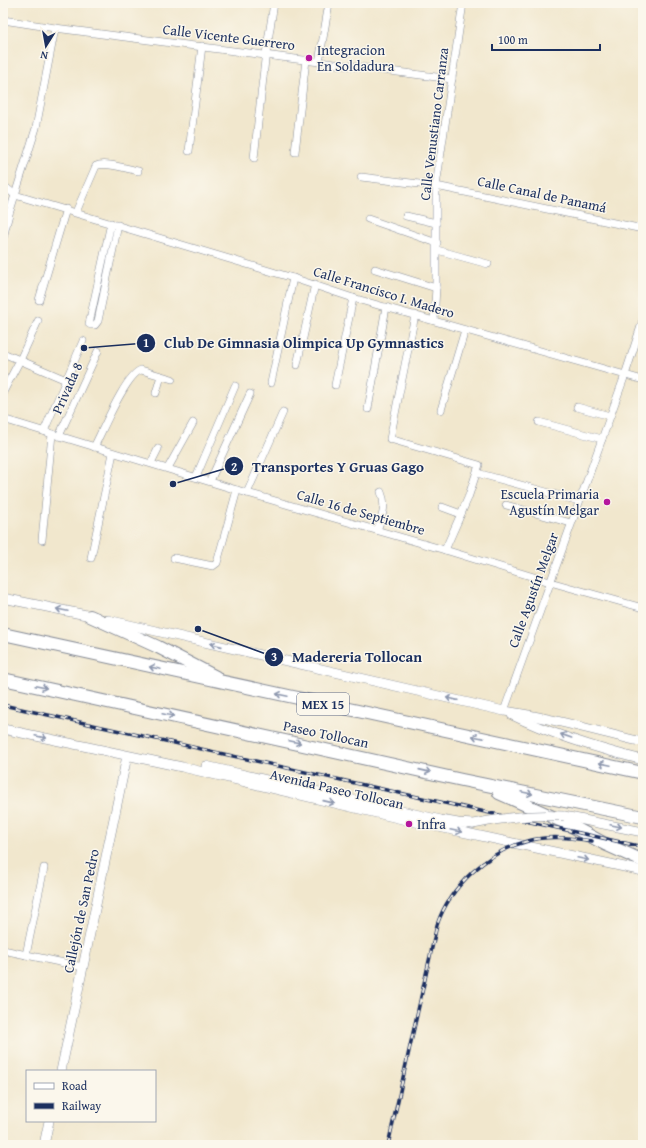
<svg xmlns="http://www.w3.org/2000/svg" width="646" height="1148" font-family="'Gentium Book Plus',serif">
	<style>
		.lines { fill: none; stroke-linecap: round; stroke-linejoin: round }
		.street-casing { stroke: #868b96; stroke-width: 8 }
		.secondary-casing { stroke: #868b96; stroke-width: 10 }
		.highway-casing { stroke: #868b96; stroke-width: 14 }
		.street { stroke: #fff; stroke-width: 7 }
		.secondary { stroke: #fff; stroke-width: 9 }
		.highway { stroke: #fff; stroke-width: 12 }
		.rail-casing { stroke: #1b2f5e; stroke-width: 3.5 }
		.rail { stroke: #fbf7ec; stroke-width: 2; stroke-dasharray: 6; stroke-linecap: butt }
		.secondary-bridge-casing { stroke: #868b96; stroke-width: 10; stroke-linecap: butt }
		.secondary-bridge { stroke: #fff; stroke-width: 9 }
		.oneway { stroke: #8d97ae }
		.poi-dot { fill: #b5179e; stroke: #fbf7ec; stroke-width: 1.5 }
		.labels { text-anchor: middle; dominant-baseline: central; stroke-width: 3; stroke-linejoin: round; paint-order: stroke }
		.shield { fill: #fbf7ec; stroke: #5e6b89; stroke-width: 1 }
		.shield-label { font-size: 13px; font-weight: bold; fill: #1b2f5e }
		.street-label { font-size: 14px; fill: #1b2f5e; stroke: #fbf7ec }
		.poi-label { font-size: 14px; fill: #1b2f5e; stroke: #fbf7ec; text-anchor: start }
		.leader { fill: none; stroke: #1b2f5e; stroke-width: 1.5 }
		.callout-dot { fill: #1b2f5e; stroke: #fbf7ec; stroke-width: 1.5 }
		.mark-label { font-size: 12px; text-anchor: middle; font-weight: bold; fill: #fff }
		.callout-label { font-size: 15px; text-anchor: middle; font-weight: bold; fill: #1b2f5e; stroke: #fbf7ec; stroke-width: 3; stroke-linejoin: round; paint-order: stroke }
	</style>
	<rect width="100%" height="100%" fill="#fbf7ec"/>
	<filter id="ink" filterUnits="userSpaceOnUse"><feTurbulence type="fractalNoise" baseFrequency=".025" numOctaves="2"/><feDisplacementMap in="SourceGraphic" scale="8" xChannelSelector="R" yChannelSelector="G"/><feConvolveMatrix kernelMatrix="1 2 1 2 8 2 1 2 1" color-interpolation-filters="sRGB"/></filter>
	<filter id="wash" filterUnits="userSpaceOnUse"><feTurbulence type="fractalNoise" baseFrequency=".012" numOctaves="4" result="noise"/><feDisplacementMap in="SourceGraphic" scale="16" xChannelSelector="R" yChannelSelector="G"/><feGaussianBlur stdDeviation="0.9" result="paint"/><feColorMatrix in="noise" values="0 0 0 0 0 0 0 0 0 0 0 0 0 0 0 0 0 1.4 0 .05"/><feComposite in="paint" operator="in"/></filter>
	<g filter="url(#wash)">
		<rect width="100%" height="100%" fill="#f1e7cd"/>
	</g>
	<g filter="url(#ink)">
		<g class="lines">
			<defs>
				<g id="street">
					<polyline points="3,20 55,28 452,79"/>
					<polyline points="319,62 329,3"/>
					<polyline points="189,151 202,46"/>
					<polyline points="295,152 306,60"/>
					<polyline points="254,158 265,60 274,3"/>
					<polyline points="361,177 436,186 643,229"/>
					<polyline points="3,185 15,195 293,278 353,298 643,380"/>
					<path d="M 76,212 L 96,166 C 105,161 127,169 138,171"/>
					<polyline points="406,216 436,223"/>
					<polyline points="368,219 437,243"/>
					<polyline points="111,223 89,324 91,325 95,325 98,321 118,225"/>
					<polyline points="3,238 9,214 36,128 55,28"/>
					<polyline points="437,250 488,264"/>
					<polyline points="375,269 436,288"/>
					<polyline points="39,300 66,209"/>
					<polyline points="415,315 390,439 479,465 468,498 445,550"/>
					<polyline points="434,320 436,288 436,186 463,3"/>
					<polyline points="3,353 66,380"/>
					<polyline points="297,365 315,284"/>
					<polyline points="271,383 293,278"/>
					<polyline points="335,385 353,298"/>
					<polyline points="3,392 20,360 38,321"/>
					<polyline points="156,393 161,376"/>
					<polyline points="577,407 610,416"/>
					<polyline points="368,409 386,307"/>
					<polyline points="441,410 465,330"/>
					<polyline points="3,419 237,490 445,550 550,582 643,608"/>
					<polyline points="539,422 602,439"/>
					<polyline points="44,431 83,341"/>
					<polyline points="59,436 98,351"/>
					<path d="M 94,447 C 102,432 126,374 141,370 L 172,379"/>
					<polyline points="151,463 158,449"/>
					<polyline points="168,468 193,423"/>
					<polyline points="477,473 579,501"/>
					<polyline points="196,477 235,386"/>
					<polyline points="210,481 250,394"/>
					<polyline points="247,493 283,412"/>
					<polyline points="506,505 571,523"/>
					<polyline points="442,507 461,514"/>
					<path d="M 377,530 C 382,517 387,506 381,492"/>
					<polyline points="42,540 52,434"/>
					<polyline points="91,558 113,453"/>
					<polyline points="174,558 213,566 217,563 237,490"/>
					<polyline points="504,711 625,375 643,320"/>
					<polyline points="3,950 83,967"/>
					<polyline points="26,955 44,868"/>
				</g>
				<g id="secondary">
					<polyline points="3,598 96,617"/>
					<path d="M 108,620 L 504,711 C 551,717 597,732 643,742"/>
					<path d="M 512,715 C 553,735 599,749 643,760"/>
					<polyline points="3,729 182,767 406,820 643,871"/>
					<polyline points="206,766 441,820 458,823 473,824"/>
					<polyline points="564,816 643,832"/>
					<polyline points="61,1071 83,967 127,756"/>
					<polyline points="44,1145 49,1121"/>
				</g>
				<g id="highway">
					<polyline points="90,616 158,647 216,677"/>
					<polyline points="3,634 643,773"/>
					<polyline points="3,679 462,780 643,817"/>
					<polyline points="499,793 564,822 605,844 643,861"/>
				</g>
			</defs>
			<!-- street casing -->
			<use href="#street" class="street-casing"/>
			<!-- secondary casing -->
			<use href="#secondary" class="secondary-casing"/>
			<!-- highway casing -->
			<use href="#highway" class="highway-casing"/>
			<!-- street -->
			<use href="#street" class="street"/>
			<!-- secondary -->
			<use href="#secondary" class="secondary"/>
			<!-- highway -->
			<use href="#highway" class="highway"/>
			<defs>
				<g id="rail">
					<polyline points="3,705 643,847"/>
					<path d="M 388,1145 L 437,925 C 450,886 488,851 528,841 C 548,835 572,838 592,841"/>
				</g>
			</defs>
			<!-- rail casing -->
			<use href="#rail" class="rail-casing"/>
			<!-- rail -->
			<use href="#rail" class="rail"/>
			<defs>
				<path id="secondary-bridge" d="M 473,824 C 504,818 532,814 564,816"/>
			</defs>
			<!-- secondary-bridge casing -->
			<use href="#secondary-bridge" class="secondary-bridge-casing"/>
			<!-- secondary-bridge -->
			<use href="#secondary-bridge" class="secondary-bridge"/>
		</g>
		<!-- one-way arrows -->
		<defs><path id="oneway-shaft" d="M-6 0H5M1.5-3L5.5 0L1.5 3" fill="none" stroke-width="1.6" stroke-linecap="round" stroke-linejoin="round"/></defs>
		<g class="oneway">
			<use href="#oneway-shaft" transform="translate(62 610) rotate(-168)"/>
			<use href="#oneway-shaft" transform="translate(216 645) rotate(-167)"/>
			<use href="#oneway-shaft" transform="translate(155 668) rotate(-168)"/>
			<use href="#oneway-shaft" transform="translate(41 687) rotate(12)"/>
			<use href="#oneway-shaft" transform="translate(282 695) rotate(-168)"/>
			<use href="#oneway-shaft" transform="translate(452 699) rotate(-167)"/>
			<use href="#oneway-shaft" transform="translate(168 715) rotate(12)"/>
			<use href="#oneway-shaft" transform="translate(566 736) rotate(-161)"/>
			<use href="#oneway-shaft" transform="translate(41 737) rotate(12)"/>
			<use href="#oneway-shaft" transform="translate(478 737) rotate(-168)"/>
			<use href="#oneway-shaft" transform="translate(295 742) rotate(12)"/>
			<use href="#oneway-shaft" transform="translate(605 764) rotate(-168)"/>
			<use href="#oneway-shaft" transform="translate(425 771) rotate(13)"/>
			<use href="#oneway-shaft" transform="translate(527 793) rotate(12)"/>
			<use href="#oneway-shaft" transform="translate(329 802) rotate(13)"/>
			<use href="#oneway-shaft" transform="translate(616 826) rotate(12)"/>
			<use href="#oneway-shaft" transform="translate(456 831) rotate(12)"/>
			<use href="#oneway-shaft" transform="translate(583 859) rotate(12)"/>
		</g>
	</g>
	<!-- markers -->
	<g class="poi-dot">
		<circle cx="309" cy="58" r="4"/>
		<circle cx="607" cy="502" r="4"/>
		<circle cx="409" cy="824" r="4"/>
	</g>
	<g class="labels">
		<!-- shield labels -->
		<rect class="shield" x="297" y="693" width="52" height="22" rx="3"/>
		<g class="shield-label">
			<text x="323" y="704">MEX 15</text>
		</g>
		<!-- street labels -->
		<g class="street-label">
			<text transform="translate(229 37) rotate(7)">Calle Vicente Guerrero</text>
			<text transform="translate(434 124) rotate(-83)">Calle Venustiano Carranza</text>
			<text transform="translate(542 194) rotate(12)">Calle Canal de Panamá</text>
			<text transform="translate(384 292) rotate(17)">Calle Francisco I. Madero</text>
			<text transform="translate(67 388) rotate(-66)">Privada 8</text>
			<text transform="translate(361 512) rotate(16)">Calle 16 de Septiembre</text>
			<text transform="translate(533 590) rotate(-70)">Calle Agustín Melgar</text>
			<text transform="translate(326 734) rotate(12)">Paseo Tollocan</text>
			<text transform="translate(337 789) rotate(13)">Avenida Paseo Tollocan</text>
			<text transform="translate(81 911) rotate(-78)">Callejón de San Pedro</text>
		</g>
		<!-- poi labels -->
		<g class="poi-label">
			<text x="317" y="50">Integracion<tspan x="317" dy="16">En Soldadura</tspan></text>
			<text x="599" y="494" text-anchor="end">Escuela Primaria<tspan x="599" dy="16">Agustín Melgar</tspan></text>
			<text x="417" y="824">Infra</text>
		</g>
	</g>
	<!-- callouts -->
	<path class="leader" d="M84 348L146 343M173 484L234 466M198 629L274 657"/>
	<g class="callout-dot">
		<circle cx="84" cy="348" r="4"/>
		<circle cx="173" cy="484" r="4"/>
		<circle cx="198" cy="629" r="4"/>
		<circle cx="146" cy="343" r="10"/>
		<circle cx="234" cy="466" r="10"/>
		<circle cx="274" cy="657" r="10"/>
	</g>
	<g class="mark-label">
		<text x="146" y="347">1</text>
		<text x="234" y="471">2</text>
		<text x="274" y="661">3</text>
	</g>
	<g class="callout-label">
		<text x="304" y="348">Club De Gimnasia Olimpica Up Gymnastics</text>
		<text x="338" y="472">Transportes Y Gruas Gago</text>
		<text x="357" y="662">Madereria Tollocan</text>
	</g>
	<!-- margin -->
	<rect width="646" height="1148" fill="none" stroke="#fbf7ec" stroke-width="16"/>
	<!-- legend -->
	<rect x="26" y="1070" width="130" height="52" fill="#fbf7ec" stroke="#a1a7b3"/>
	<rect x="34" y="1083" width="20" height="6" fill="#ffffff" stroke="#a1a7b3"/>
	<text x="62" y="1090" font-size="12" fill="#1b2f5e">Road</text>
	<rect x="34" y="1103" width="20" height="6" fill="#1b2f5e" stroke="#a1a7b3"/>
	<text x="62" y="1110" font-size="12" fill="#1b2f5e">Railway</text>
	<!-- north arrow -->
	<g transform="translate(46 46) rotate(191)" stroke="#fbf7ec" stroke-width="3" paint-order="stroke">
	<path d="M0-3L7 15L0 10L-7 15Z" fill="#1b2f5e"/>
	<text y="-6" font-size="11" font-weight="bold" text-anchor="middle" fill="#1b2f5e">N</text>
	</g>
	<!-- scale -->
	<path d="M492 44v6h108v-6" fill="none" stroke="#1b2f5e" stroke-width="2"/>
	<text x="498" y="44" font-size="12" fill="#1b2f5e" stroke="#fbf7ec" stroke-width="3" paint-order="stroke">100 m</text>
</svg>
